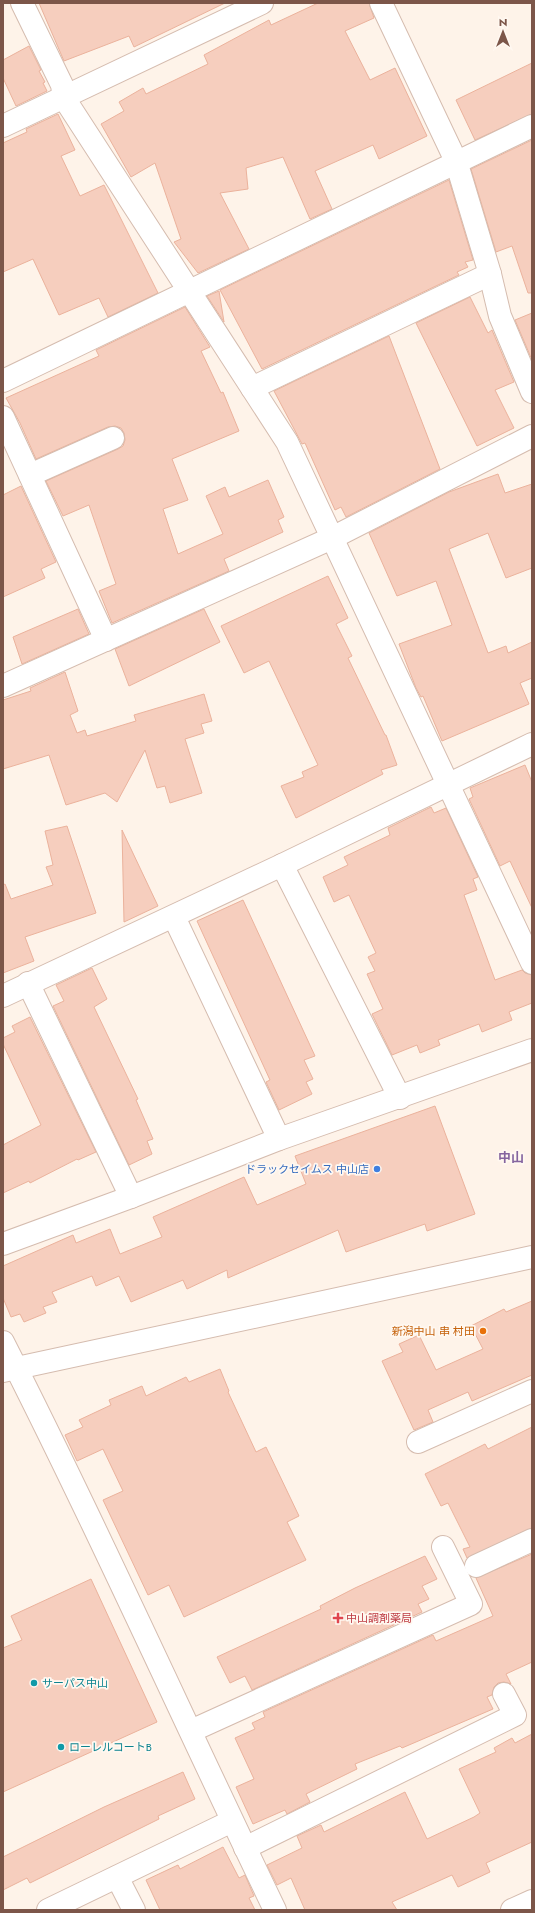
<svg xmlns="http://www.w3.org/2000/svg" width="535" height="1913" font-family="Jost,'Noto Sans JP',sans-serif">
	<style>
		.building { fill: #f6cebe; stroke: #ebb29c }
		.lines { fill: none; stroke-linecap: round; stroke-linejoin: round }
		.minor-casing { stroke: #d5bcaf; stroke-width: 24 }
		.minor { stroke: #fff; stroke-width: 22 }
		.shop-dot { fill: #3f7fe0; stroke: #fff8f1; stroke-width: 1.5 }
		.food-dot { fill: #e8710a; stroke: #fff8f1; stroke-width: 1.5 }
		.health-dot { fill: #e0444e; stroke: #fff8f1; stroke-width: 1.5 }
		.culture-dot { fill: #0f9aa8; stroke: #fff8f1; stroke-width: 1.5 }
		.labels { text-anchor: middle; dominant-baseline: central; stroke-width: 3.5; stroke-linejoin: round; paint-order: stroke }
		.shop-label { font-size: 11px; fill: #366cbe; stroke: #fff8f1; text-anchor: end }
		.food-label { font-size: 11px; fill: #c56008; stroke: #fff8f1; text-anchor: end }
		.health-label { font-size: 11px; fill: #be3a42; stroke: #fff8f1; text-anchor: start }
		.culture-label { font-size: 11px; fill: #0d838f; stroke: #fff8f1; text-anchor: start }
		.quarter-label { font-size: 13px; font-weight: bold; fill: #85659f; stroke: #fff8f1 }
	</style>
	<rect width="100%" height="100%" fill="#fef3e9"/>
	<!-- building -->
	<g class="building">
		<polygon points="39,3 225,3 134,47 129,36 64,61"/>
		<polygon points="318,3 369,3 374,18 345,31 370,80 395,68 427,136 379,159 373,145 315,171 332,209 310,219 283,157 246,168 248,189 220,193 249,249 198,273 174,242 181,239 155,163 131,177 101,124 124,111 119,102 143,88 146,94 208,64 204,55 269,20 271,25"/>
		<polygon points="29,46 41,70 39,71 45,82 43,83 47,91 16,106 3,78 3,60"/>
		<polygon points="532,63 532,114 475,140 456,100"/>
		<polygon points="58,114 75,150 61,156 80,196 104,185 158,293 108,317 99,298 59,315 33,259 3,272 3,143 27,132 26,129"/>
		<polygon points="532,140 532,293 528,293 512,246 496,252 471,169"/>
		<polygon points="449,180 473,260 465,262 468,267 457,272 459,275 262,369 220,290"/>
		<polygon points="219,291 224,322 207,296"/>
		<polygon points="470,297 488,333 492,330 514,382 495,390 514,428 477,446 416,323"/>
		<polygon points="185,307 210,347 201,351 221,393 223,392 239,431 172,459 188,500 163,509 178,554 223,534 206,496 225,487 229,497 268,480 284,517 278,520 283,532 224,559 229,571 112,623 99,591 116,584 89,505 63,516 46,481 118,449 123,446 125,440 124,433 121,428 115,426 108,427 36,459 20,423 6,398 99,356 96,350"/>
		<polygon points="532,313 532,360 515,320"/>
		<polygon points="389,336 440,469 346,517 341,507 335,510 305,443 302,444 274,391"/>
		<polygon points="498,474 505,493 532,484 532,568 506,578 488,533 449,549 488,653 506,646 508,653 532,642 532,678 520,683 529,704 442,741 423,696 421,697 416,688 399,644 452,625 436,581 397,596 369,533 449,492"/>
		<polygon points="21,486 56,562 41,569 45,578 3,597 3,495"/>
		<polygon points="328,576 348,618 336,624 352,656 348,658 385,735 386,735 397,765 381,770 383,774 296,818 281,786 304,777 302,772 318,765 269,661 244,673 221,626"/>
		<polygon points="78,609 89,634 22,664 13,637"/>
		<polygon points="204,609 220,642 129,686 115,649"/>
		<polygon points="65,672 78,711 70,715 77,733 85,730 87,736 136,721 134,715 204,694 212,721 201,724 204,733 185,739 202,793 170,803 165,786 157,788 145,750 117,802 105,793 66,805 49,755 3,769 3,700 31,691 30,688"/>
		<polygon points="525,765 532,782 532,908 510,861 500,866 469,799 473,797 470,788"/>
		<polygon points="431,807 434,813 446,808 478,877 473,879 477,890 464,895 495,980 522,970 525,973 532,975 532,1003 509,1012 512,1020 482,1032 479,1024 438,1040 440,1045 420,1053 417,1045 392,1055 372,1014 383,1009 367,974 375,971 368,957 376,953 349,895 334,902 323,877 348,865 344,857 390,835 388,828"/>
		<polygon points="67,826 96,913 25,937 34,961 3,973 3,885 5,884 11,899 53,885 46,867 53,865 45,831"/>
		<polygon points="122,830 158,906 124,922"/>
		<polygon points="243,900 315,1056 304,1060 313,1079 306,1082 312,1094 279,1110 266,1082 270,1080 197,921"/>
		<polygon points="92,968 107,999 94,1007 138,1099 136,1100 153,1139 147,1141 152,1154 129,1165 53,1006 64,1001 56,985"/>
		<polygon points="30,1017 96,1152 78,1160 77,1159 30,1183 29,1181 3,1193 3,1145 41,1125 3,1044 3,1038 15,1032 12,1026"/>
		<polygon points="435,1106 475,1214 427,1231 425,1224 346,1252 338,1230 228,1278 227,1270 187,1289 183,1280 131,1302 119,1276 96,1286 92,1276 52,1292 57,1302 43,1307 46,1313 24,1322 20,1314 11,1317 3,1298 3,1266 73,1235 76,1243 110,1229 120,1254 162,1237 153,1217 244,1177 257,1205 306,1184 295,1156"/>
		<polygon points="532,1301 532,1375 472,1401 468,1392 428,1410 433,1422 414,1430 382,1361 403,1352 399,1344 419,1335 436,1370 483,1349 471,1326 504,1309 506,1312"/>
		<polygon points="220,1369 229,1391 228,1392 256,1452 266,1447 299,1516 287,1522 306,1560 184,1617 169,1585 148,1595 103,1500 123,1491 103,1449 77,1461 65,1435 83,1427 79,1420 111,1405 109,1400 142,1386 146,1396 186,1377 189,1382"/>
		<polygon points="532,1427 532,1528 467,1558 463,1549 470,1547 448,1503 441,1506 425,1474 485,1444 488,1449"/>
		<polygon points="532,1554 532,1662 506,1674 511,1684 504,1682 498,1683 494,1687 492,1695 487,1697 493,1709 402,1748 400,1746 355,1764 357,1769 306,1794 310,1802 287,1814 285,1810 253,1824 236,1787 254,1779 235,1738 255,1729 252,1723 265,1717 263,1712 433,1635 436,1641 493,1616 476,1578"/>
		<polygon points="425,1556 437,1579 422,1586 429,1599 418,1604 422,1612 252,1690 245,1676 230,1683 217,1657 321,1609 320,1606 355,1588"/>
		<polygon points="91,1579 157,1722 3,1792 3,1648 22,1640 11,1616"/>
		<polygon points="532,1734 532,1842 486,1863 490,1872 458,1887 452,1875 392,1902 397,1910 305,1910 291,1878 277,1885 267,1865 302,1848 297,1836 321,1825 324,1832 405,1792 427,1839 474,1817 480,1813 459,1769 496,1752 494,1748 512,1738 515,1743"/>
		<polygon points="183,1772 195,1799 158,1816 159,1819 30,1883 27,1878 3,1890 3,1857 104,1807"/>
		<polygon points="223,1847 239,1878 245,1875 254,1896 249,1898 255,1910 160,1910 146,1880 178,1865 180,1869"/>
	</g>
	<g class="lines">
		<defs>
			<g id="minor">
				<polyline points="22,3 62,85 64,98 287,442 532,963"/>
				<polyline points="381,3 456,161 490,274 500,316 532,392"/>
				<polyline points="3,126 262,3"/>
				<polyline points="3,381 532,126"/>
				<polyline points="252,388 490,274"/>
				<polyline points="3,417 106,640"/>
				<polyline points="30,475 113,438"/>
				<polyline points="3,686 332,538 532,436"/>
				<polyline points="282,865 400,1098"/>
				<polyline points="174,917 279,1139"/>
				<polyline points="28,983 131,1197"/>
				<polyline points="3,996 282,865 532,744"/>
				<polyline points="3,1244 131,1197 279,1139 532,1050"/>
				<path d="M 3,1342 C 98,1529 184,1721 275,1910"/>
				<polyline points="3,1371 532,1257"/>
				<polyline points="418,1442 532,1391"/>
				<polyline points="476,1566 532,1540"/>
				<polyline points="191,1731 471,1604 443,1547"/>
				<polyline points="245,1848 515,1715 504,1694"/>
				<polyline points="117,1877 134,1910"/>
				<polyline points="48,1910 232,1821"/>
				<polyline points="512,1910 532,1901"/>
			</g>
		</defs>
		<!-- minor casing -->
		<use href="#minor" class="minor-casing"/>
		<!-- minor -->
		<use href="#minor" class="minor"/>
	</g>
	<!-- markers -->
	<circle class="shop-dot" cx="377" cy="1169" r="4"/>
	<circle class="food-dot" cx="483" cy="1331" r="4"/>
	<path class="health-dot" d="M336 1612h4v4h4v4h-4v4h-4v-4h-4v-4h4z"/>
	<g class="culture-dot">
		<circle cx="34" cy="1683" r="4"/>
		<circle cx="61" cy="1747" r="4"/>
	</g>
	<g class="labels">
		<!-- shop labels -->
		<g class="shop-label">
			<text x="369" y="1169">ドラックセイムス 中山店</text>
		</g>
		<!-- food labels -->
		<g class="food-label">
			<text x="475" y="1331">新潟中山 串 村田</text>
		</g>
		<!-- health labels -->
		<g class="health-label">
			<text x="346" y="1618">中山調剤薬局</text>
		</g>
		<!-- culture labels -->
		<g class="culture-label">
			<text x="42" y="1683">サーパス中山</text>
			<text x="69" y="1747">ローレルコートB</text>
		</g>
		<!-- quarter labels -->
		<g class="quarter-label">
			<text x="511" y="1157">中山</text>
		</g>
	</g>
	<!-- border -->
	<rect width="535" height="1913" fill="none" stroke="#7c5649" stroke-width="8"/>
	<!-- north arrow -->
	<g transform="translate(503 32)" stroke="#fff8f1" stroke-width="3" paint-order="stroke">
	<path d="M0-3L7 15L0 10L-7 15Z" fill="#7c5649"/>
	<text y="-6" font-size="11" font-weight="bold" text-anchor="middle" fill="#7c5649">N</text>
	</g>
</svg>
